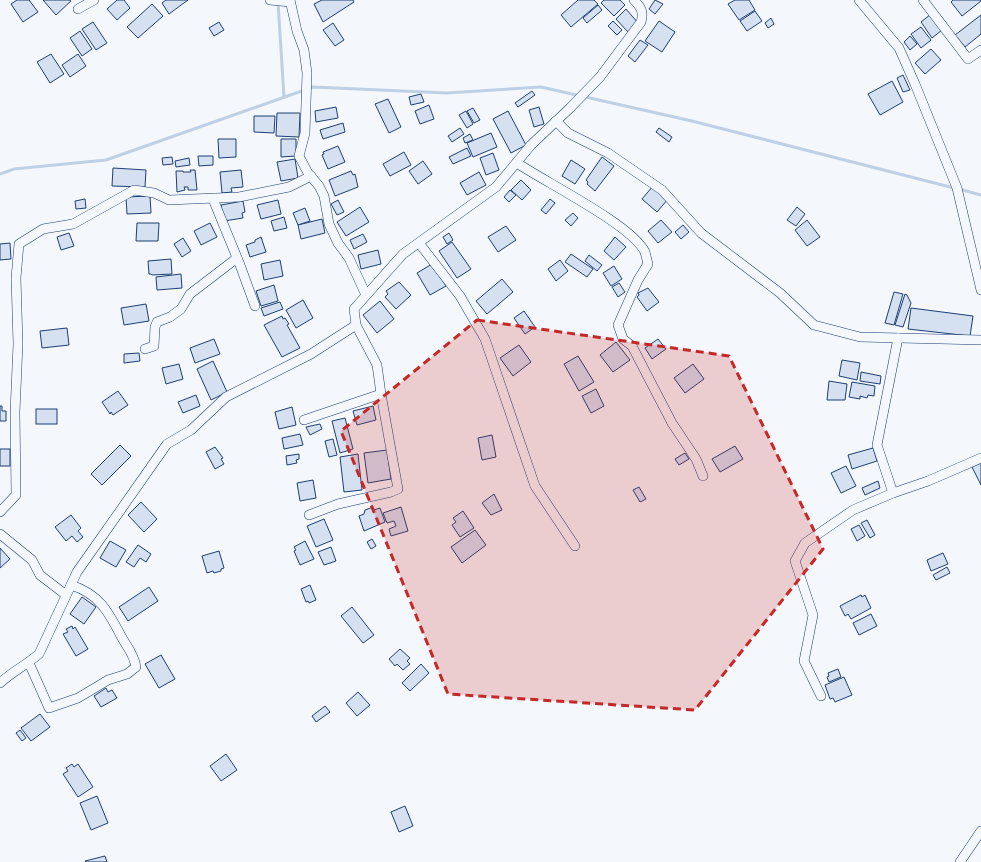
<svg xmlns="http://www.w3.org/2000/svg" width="981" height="862" font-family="'Golos Text',sans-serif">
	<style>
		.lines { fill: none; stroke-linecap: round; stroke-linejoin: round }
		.stream { stroke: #bed0e5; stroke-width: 3 }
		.building { fill: #d5e0f0; stroke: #1d3f73 }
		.street-casing { stroke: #1d3f73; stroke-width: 10 }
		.street { stroke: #f4f7fb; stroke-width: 9 }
		.marked { fill: #c62828; fill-opacity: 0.2; stroke: #c62828; stroke-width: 3; stroke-dasharray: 8 5; stroke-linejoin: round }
	</style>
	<rect width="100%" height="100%" fill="#f4f7fb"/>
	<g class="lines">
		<!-- stream -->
		<g class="stream">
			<polyline points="278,2 284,97"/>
			<polyline points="0,174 14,169 106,160 313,87 447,93 541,87 692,121 954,188"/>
			<polyline points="959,189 981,195"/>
		</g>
	</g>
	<!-- building -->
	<g class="building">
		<polygon points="17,0 29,0 38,12 23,22 11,4"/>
		<polygon points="43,0 69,0 71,1 56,15"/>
		<polygon points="117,0 124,0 130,8 117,20 107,9"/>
		<polygon points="166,0 188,0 169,14 162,3"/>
		<polygon points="322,0 353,0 354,2 323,22 314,4"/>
		<polygon points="578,0 594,0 598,4 571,27 561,15"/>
		<polygon points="604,0 620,0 625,5 614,16 601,3"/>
		<polygon points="655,0 663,4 655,14 649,9"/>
		<polygon points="735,0 749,0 755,10 739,20 728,4"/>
		<polygon points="953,0 981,0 981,1 962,16 951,2"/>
		<polygon points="152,4 163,16 138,38 127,27"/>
		<polygon points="598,5 602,10 587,23 583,18"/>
		<polygon points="626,9 638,23 628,32 616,19"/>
		<polygon points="755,11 762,21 747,31 740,21"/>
		<polygon points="931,14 942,30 932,38 921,22"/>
		<polygon points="981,15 981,34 965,47 955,35"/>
		<polygon points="771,18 774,24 768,28 765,23"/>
		<polygon points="613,21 622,30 617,35 608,26"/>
		<polygon points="659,21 675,32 662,52 645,41"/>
		<polygon points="93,22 107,43 96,50 82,29"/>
		<polygon points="219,22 224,30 214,36 209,28"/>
		<polygon points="333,23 344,40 335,46 323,30"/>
		<polygon points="921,27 931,40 921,48 911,34"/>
		<polygon points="80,31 92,49 82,56 70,38"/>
		<polygon points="910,36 917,44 910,50 904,42"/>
		<polygon points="640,40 648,45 635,62 628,56"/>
		<polygon points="931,49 941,60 925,74 915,63"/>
		<polygon points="51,54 64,74 50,83 37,62"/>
		<polygon points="78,54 86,66 70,77 62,65"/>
		<polygon points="903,75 910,90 903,92 897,78"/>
		<polygon points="892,81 903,102 880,115 868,94"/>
		<polygon points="532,91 535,95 518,107 515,103"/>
		<polygon points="421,94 424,102 411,105 409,97"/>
		<polygon points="388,99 401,127 389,133 375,104"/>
		<polygon points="429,105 434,119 420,124 415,111"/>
		<polygon points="336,107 338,118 316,122 315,111"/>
		<polygon points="539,107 544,124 534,127 529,110"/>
		<polygon points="473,108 480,120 474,123 467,111"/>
		<polygon points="466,111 473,124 467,128 459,115"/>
		<polygon points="508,111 526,145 511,153 493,119"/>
		<polygon points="277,113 300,113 299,137 276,136"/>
		<polygon points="254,116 275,116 274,133 254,132"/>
		<polygon points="343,123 345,132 323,139 320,130"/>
		<polygon points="460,128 464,134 452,142 448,136"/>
		<polygon points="659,128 672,137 669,142 656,132"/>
		<polygon points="491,133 497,147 473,157 467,143"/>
		<polygon points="470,134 473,140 465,143 463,138"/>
		<polygon points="218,139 236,139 236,157 219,158"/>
		<polygon points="281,139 296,139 296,156 281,157"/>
		<polygon points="338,146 345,162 328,169 322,155 324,154 323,152"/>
		<polygon points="467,148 471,156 453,164 449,157"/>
		<polygon points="404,152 411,165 390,176 383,164"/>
		<polygon points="493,153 499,170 486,175 480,158"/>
		<polygon points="198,156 213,156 213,165 199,166"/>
		<polygon points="172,157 173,164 163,165 162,158"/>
		<polygon points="602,157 614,166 595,191 587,184 588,182 586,180"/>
		<polygon points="189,158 190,165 176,167 175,161"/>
		<polygon points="295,159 298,178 281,181 277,162"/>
		<polygon points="571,160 585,169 575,184 562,176"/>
		<polygon points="423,161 432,174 418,184 409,171"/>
		<polygon points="113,168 146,170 145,187 112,186"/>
		<polygon points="190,170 195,170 197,190 188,190 188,187 184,187 185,190 177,192 176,171 183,171 183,172 191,172"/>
		<polygon points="241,170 243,187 231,188 232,192 222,193 220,172"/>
		<polygon points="351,171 353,175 355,174 358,187 335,196 329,180"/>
		<polygon points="479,172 486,185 467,195 460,183"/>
		<polygon points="521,180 531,190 522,200 511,190"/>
		<polygon points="653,186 668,199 657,212 642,199"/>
		<polygon points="510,190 516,195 509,202 504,197"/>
		<polygon points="150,196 151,213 127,214 126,197"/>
		<polygon points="85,199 86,208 76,209 75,201"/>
		<polygon points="550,199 555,203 546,214 541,210"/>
		<polygon points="278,200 281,214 261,219 257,205"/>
		<polygon points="338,200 344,212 337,215 331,204"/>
		<polygon points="243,201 245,212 242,213 243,218 224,221 221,205"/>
		<polygon points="360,207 369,222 346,236 337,222"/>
		<polygon points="797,207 805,214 796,226 787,220"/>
		<polygon points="305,208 310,221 298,225 293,213"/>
		<polygon points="573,213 578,218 571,226 565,220"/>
		<polygon points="284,217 287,228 274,231 271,221"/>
		<polygon points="322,219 325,233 301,239 298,225"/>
		<polygon points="661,220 672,232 658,243 648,231"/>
		<polygon points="807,220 820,237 807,246 795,230"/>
		<polygon points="137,223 159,223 158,241 136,241"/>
		<polygon points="210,223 217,237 201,245 194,231"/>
		<polygon points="683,225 689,232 681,239 675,232"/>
		<polygon points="506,226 516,240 498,252 488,237"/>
		<polygon points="69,233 74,246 61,250 57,237"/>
		<polygon points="449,233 453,240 447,244 443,237"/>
		<polygon points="363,234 367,242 354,249 350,240"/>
		<polygon points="261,237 266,252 250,257 246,245 255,242 255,240"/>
		<polygon points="615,237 626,247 614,260 604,251"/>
		<polygon points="183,238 191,251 182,257 174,244"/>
		<polygon points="452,242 471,269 457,278 439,251"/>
		<polygon points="10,243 11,259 0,260 0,244"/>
		<polygon points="378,250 381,264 361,269 358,255"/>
		<polygon points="571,254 593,269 587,277 565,262"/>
		<polygon points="589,255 602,265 597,271 585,261"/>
		<polygon points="171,259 172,274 152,275 151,274 149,274 148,261"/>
		<polygon points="280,260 283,276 264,280 261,264"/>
		<polygon points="560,260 568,271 556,281 548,269"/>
		<polygon points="432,264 446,286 430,295 417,273"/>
		<polygon points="614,266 622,279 611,286 603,273"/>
		<polygon points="181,274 182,288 157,290 156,277"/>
		<polygon points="502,279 513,292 487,314 476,301"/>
		<polygon points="399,282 411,295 396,309 385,297 388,294 386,291"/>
		<polygon points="619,283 625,292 618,297 612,287"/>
		<polygon points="274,285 278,301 261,306 256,291"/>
		<polygon points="648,288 659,302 647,311 637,297 639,295 638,293"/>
		<polygon points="894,292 903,294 894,325 885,323"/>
		<polygon points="905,294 907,295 911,303 903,327 895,325"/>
		<polygon points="303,300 313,318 296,328 286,310"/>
		<polygon points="380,301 394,319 377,333 363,315"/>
		<polygon points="280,302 283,309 264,316 261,308"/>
		<polygon points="146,304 149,321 124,325 121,308"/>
		<polygon points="911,308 973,316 970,336 908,329"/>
		<polygon points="524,311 535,327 525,334 514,318"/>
		<polygon points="282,316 283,319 285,318 289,324 287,325 300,348 282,357 264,325"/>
		<polygon points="67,328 69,345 42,348 40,331"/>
		<polygon points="214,339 220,354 195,363 190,348"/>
		<polygon points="658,339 666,349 652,359 645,348"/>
		<polygon points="616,342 630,360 613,372 600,355"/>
		<polygon points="519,345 531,362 513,376 500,358"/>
		<polygon points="139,353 140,361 124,363 124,354"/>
		<polygon points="578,356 594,382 579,391 564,364"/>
		<polygon points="842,360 860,363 857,380 839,376"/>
		<polygon points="213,361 227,392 211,400 197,369"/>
		<polygon points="179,364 183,379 166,384 162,368"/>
		<polygon points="693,364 704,379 685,393 674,378"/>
		<polygon points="861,372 881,376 880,384 860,381"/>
		<polygon points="829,381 847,384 845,400 827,400"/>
		<polygon points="852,382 875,386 874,396 868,395 867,398 860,396 860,399 849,397"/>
		<polygon points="596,389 604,406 591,413 582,396"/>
		<polygon points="118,391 128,405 113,415 111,412 110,414 102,402"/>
		<polygon points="196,395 200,406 183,413 178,402"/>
		<polygon points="0,406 2,406 2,411 6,411 6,421 0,421"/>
		<polygon points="373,406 376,420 357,425 353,411"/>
		<polygon points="292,407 296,425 279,429 275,412"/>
		<rect x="36" y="409" width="21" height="15"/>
		<polygon points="345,418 353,449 340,453 332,421"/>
		<polygon points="320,424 322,429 310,435 306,427"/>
		<polygon points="300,434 303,445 284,449 282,438"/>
		<polygon points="492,435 496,457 482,460 478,438"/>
		<polygon points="333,439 337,455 329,457 325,441"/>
		<polygon points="120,445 131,456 102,485 91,474"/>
		<polygon points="735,446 743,459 720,472 712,459"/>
		<polygon points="215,447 223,458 221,459 224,464 215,469 206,452"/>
		<polygon points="873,448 877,461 852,469 848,455"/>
		<rect x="0" y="449" width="10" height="17"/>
		<polygon points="387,450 391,479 368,483 364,453"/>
		<polygon points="685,453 689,459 679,465 675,459"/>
		<polygon points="299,454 299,459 296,460 297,463 287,465 286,456"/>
		<polygon points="358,454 362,490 344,492 340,457"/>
		<polygon points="981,463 981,485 972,467"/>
		<polygon points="846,466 856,486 841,493 831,473"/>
		<polygon points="313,480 316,498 300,501 297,483"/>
		<polygon points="878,481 880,488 865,495 862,488"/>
		<polygon points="639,487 646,499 640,502 633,490"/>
		<polygon points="494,494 502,510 491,515 482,503"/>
		<polygon points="141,502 157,519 144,532 128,515"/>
		<polygon points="373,507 374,510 380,508 385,522 364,531 359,516 364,514 365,510"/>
		<polygon points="401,507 408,531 391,536 389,529 396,526 394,521 387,523 383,513"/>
		<polygon points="463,511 474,528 460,537 452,525 456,522 453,518"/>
		<polygon points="71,515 81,528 78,531 83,537 77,542 72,536 66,541 55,527"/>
		<polygon points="324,519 333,540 316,547 307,526"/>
		<polygon points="867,520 875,535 870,538 861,523"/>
		<polygon points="859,525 865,536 857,541 851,529"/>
		<polygon points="475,530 486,545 462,563 451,547"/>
		<polygon points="372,539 376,546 371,549 367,542"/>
		<polygon points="110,541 126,550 116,567 100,558"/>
		<polygon points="305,541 314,559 300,565 294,551 296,550 294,547"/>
		<polygon points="138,545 151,554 146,562 140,558 134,567 126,562"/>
		<polygon points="331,547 336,561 324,565 318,552"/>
		<polygon points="0,548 10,559 0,568"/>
		<polygon points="219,551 224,568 221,569 221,571 214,573 213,571 207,573 202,556"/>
		<polygon points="943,553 948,564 931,571 927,560"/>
		<polygon points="947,567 950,573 936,580 933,575"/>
		<polygon points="310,585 316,600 309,603 308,601 306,602 301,589"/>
		<polygon points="149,587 158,601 128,621 119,607"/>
		<polygon points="861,595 862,597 865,595 871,608 851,619 848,614 845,616 840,606"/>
		<polygon points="82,597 96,607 84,624 70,614"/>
		<polygon points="352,607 374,635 363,643 341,616"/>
		<polygon points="871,614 877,626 859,635 853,623"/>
		<polygon points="72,626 73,629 75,627 88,649 76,656 63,634 68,632 66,629"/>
		<polygon points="400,649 410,658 407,661 410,664 403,670 397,664 395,666 389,659"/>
		<polygon points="161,655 175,679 159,688 145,664"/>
		<polygon points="421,664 429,673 410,691 402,683"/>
		<polygon points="838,669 841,677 829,682 827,677 829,676 828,673"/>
		<polygon points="844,677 852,695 835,702 833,698 830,699 825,685"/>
		<polygon points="106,688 108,692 112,690 117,698 101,707 94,696"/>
		<polygon points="358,692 370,705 357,716 346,703"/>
		<polygon points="325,706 330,712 316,722 312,716"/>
		<polygon points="40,714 50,727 31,741 21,728"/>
		<polygon points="20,730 26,738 22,741 16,733"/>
		<polygon points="226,754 237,770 221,781 210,766"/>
		<polygon points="72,764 74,767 78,764 93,787 78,797 63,774 68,771 66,768"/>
		<polygon points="97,796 108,823 91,830 80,803"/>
		<polygon points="405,806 413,826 399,832 391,812"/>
		<polygon points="105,856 107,862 86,862 85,861"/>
	</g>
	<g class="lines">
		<defs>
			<g id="street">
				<polyline points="270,0 290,2"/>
				<polyline points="290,0 297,31 304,50 307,73 305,133 299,156 308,173 319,186 324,196 329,224 338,243 349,258 366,295"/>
				<polyline points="859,0 899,48 915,84 957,188 981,290"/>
				<polyline points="923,0 968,59 981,50"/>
				<polyline points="78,9 94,0"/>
				<polyline points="556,121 568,133 608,153 662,190 701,233 780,293 814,325 860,337 981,340"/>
				<path d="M 517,163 C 545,182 632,225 645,252 C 646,256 647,260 648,264 L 638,280 L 618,325 L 623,339 L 632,346 L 672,423 L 696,459 L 703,476"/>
				<polyline points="213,199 240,265 255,306"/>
				<polyline points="419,243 460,296 485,339 535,486 575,546"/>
				<polyline points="145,349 154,346 155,327 157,322 170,317 181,309 190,294 237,258"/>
				<polyline points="304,420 381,394"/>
				<polyline points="893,493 877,445 898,338"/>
				<polyline points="0,512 16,495 15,412 18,344 16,278 19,244 43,229 73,224 134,190 154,193 169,200 239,197 289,187 311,176"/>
				<path d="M 309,515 L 338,504 L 391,492 L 398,489 L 381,394 L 377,365 L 356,325 L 354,309 L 403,254 L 496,187 L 531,145 L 570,108 L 600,77 L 641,22 C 644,12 641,7 634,0"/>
				<polyline points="0,534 32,560 40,575 66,595"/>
				<path d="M 29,663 L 49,708 L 78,698 L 108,680 L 127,674 L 136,667 C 134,654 127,647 121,636 C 108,611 99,594 71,585"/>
				<path d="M 0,683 C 12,672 26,665 39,654 L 77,572 L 167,444 L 191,430 L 226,397 L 311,354 L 356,325"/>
				<polyline points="821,696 804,661 813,615 795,561 805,543 853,510 893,493 928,481 981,458"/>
				<polyline points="960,862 981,831"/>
			</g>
		</defs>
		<!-- street casing -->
		<use href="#street" class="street-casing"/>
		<!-- street -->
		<use href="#street" class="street"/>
	</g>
	<!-- marked area -->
	<path class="marked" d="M 477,320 L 729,356 L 823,549 L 695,710 L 448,694 L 341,431 Z"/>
</svg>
